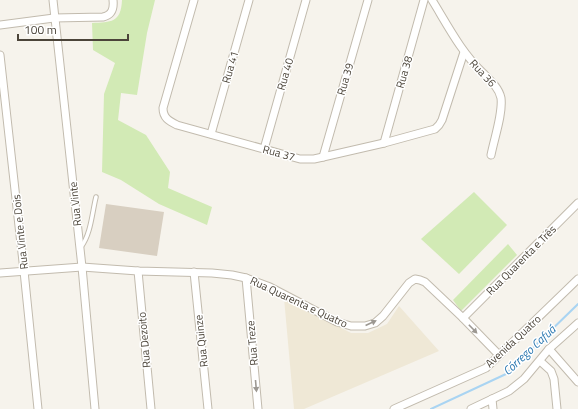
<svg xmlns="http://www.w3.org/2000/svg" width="578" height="409" font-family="'Titillium Web',sans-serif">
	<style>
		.education { fill: #efe8d6 }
		.green { fill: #d2eab5 }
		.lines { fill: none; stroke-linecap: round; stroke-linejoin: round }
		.stream { stroke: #a9d4f2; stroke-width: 2 }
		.building { fill: #d8cfc1 }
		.service-casing { stroke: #c2bbae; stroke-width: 5.5 }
		.minor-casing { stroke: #c2bbae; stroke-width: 9 }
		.service { stroke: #fff; stroke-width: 3.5 }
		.minor { stroke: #fff; stroke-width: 7 }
		.oneway { fill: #9c9892 }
		.labels { text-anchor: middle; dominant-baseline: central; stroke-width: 3; stroke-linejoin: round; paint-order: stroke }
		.street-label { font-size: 11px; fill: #4b4439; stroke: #fff }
		.water-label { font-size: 12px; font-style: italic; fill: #2e7ab2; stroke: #fff }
	</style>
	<rect width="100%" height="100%" fill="#f6f3ec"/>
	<!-- education -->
	<polygon class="education" points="284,298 351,333 368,333 387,324 399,306 439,351 304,409 294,409"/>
	<!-- green -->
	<g class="green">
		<path d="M 122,0 L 155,0 L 147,33 L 137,95 L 121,93 L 118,120 L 146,135 L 170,172 L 168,188 L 212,207 L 207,225 L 159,204 L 121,180 L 102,172 L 104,94 L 115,63 L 93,50 L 92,23 C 111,22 121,23 122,0 Z"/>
		<polygon points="474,192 507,225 459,274 421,239"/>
		<polygon points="508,244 517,255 461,311 453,300"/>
	</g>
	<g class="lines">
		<!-- stream -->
		<polyline class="stream" points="431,409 506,374 578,304"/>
	</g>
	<!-- building -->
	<polygon class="building" points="106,204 164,212 157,256 99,248"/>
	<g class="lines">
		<defs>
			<path id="service" d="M 81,247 C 91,234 92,213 96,197"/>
			<g id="minor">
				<polyline points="53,0 82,267 95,409"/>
				<path d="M 194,0 L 163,108 C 163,118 169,121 177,125 L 300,159 L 314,159 L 323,157 L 384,143 L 435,129 L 439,125 L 442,120 L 464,52"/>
				<path d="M 432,0 C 448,26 461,52 483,73 C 490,80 499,88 501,98 C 503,114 494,139 491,155"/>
				<path d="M 0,25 L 54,18 L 103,17 C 112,15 114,9 113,0"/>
				<polyline points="0,55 24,271 38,409"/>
				<polyline points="211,134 249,0"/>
				<polyline points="384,143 424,0"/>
				<polyline points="264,149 306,0"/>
				<polyline points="323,157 368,0"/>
				<polyline points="138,271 151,409"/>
				<polyline points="194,272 208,409"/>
				<polyline points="0,273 82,267 138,271 212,273 232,275 246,278 270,287 337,322 351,326 365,326 375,323 383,316 409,283 415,279 420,280 425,282 463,318 499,355"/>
				<polyline points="246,278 258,409"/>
				<polyline points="463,318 578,203"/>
				<polyline points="549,349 578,382"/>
				<polyline points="540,361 551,371 554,379 557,409"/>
				<polyline points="492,399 493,409"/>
				<polyline points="394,409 486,368 578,279"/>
				<polyline points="471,409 509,391 524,379 549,349 578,323"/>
			</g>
		</defs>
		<!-- service casing -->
		<use href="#service" class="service-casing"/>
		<!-- minor casing -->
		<use href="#minor" class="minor-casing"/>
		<!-- service -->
		<use href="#service" class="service"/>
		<!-- minor -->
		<use href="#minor" class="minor"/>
	</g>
	<!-- one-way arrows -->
	<defs><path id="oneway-solid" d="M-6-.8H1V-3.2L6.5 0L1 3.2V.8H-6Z"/></defs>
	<g class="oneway">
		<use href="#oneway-solid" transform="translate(371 323) rotate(-25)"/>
		<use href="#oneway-solid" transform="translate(473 329) rotate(46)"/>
		<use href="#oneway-solid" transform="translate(256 386) rotate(85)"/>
	</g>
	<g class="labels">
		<!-- street labels -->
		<g class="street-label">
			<text transform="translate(230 67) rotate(-74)">Rua 41</text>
			<text transform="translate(404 72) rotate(-74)">Rua 38</text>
			<text transform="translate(483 73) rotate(47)">Rua 36</text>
			<text transform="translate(285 74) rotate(-74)">Rua 40</text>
			<text transform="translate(345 79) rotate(-74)">Rua 39</text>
			<text transform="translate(279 153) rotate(15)">Rua 37</text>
			<text transform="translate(75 204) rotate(-96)">Rua Vinte</text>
			<text transform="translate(20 232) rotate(-96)">Rua Vinte e Dois</text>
			<text transform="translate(521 260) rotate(-45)">Rua Quarenta e Três</text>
			<text transform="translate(299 302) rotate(25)">Rua Quarenta e Quatro</text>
			<text transform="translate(144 340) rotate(-95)">Rua Dezoito</text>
			<text transform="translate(201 341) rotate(-96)">Rua Quinze</text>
			<text transform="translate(513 341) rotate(-43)">Avenida Quatro</text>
			<text transform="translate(252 343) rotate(-95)">Rua Treze</text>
		</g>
		<!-- water labels -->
		<g class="water-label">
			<text transform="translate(529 350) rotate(-43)">Córrego Cafuá</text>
		</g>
	</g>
	<!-- scale -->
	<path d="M18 34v6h110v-6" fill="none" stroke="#4b4439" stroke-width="2"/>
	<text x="24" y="34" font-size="12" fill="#4b4439" stroke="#ffffff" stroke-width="3" paint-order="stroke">100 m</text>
</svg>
